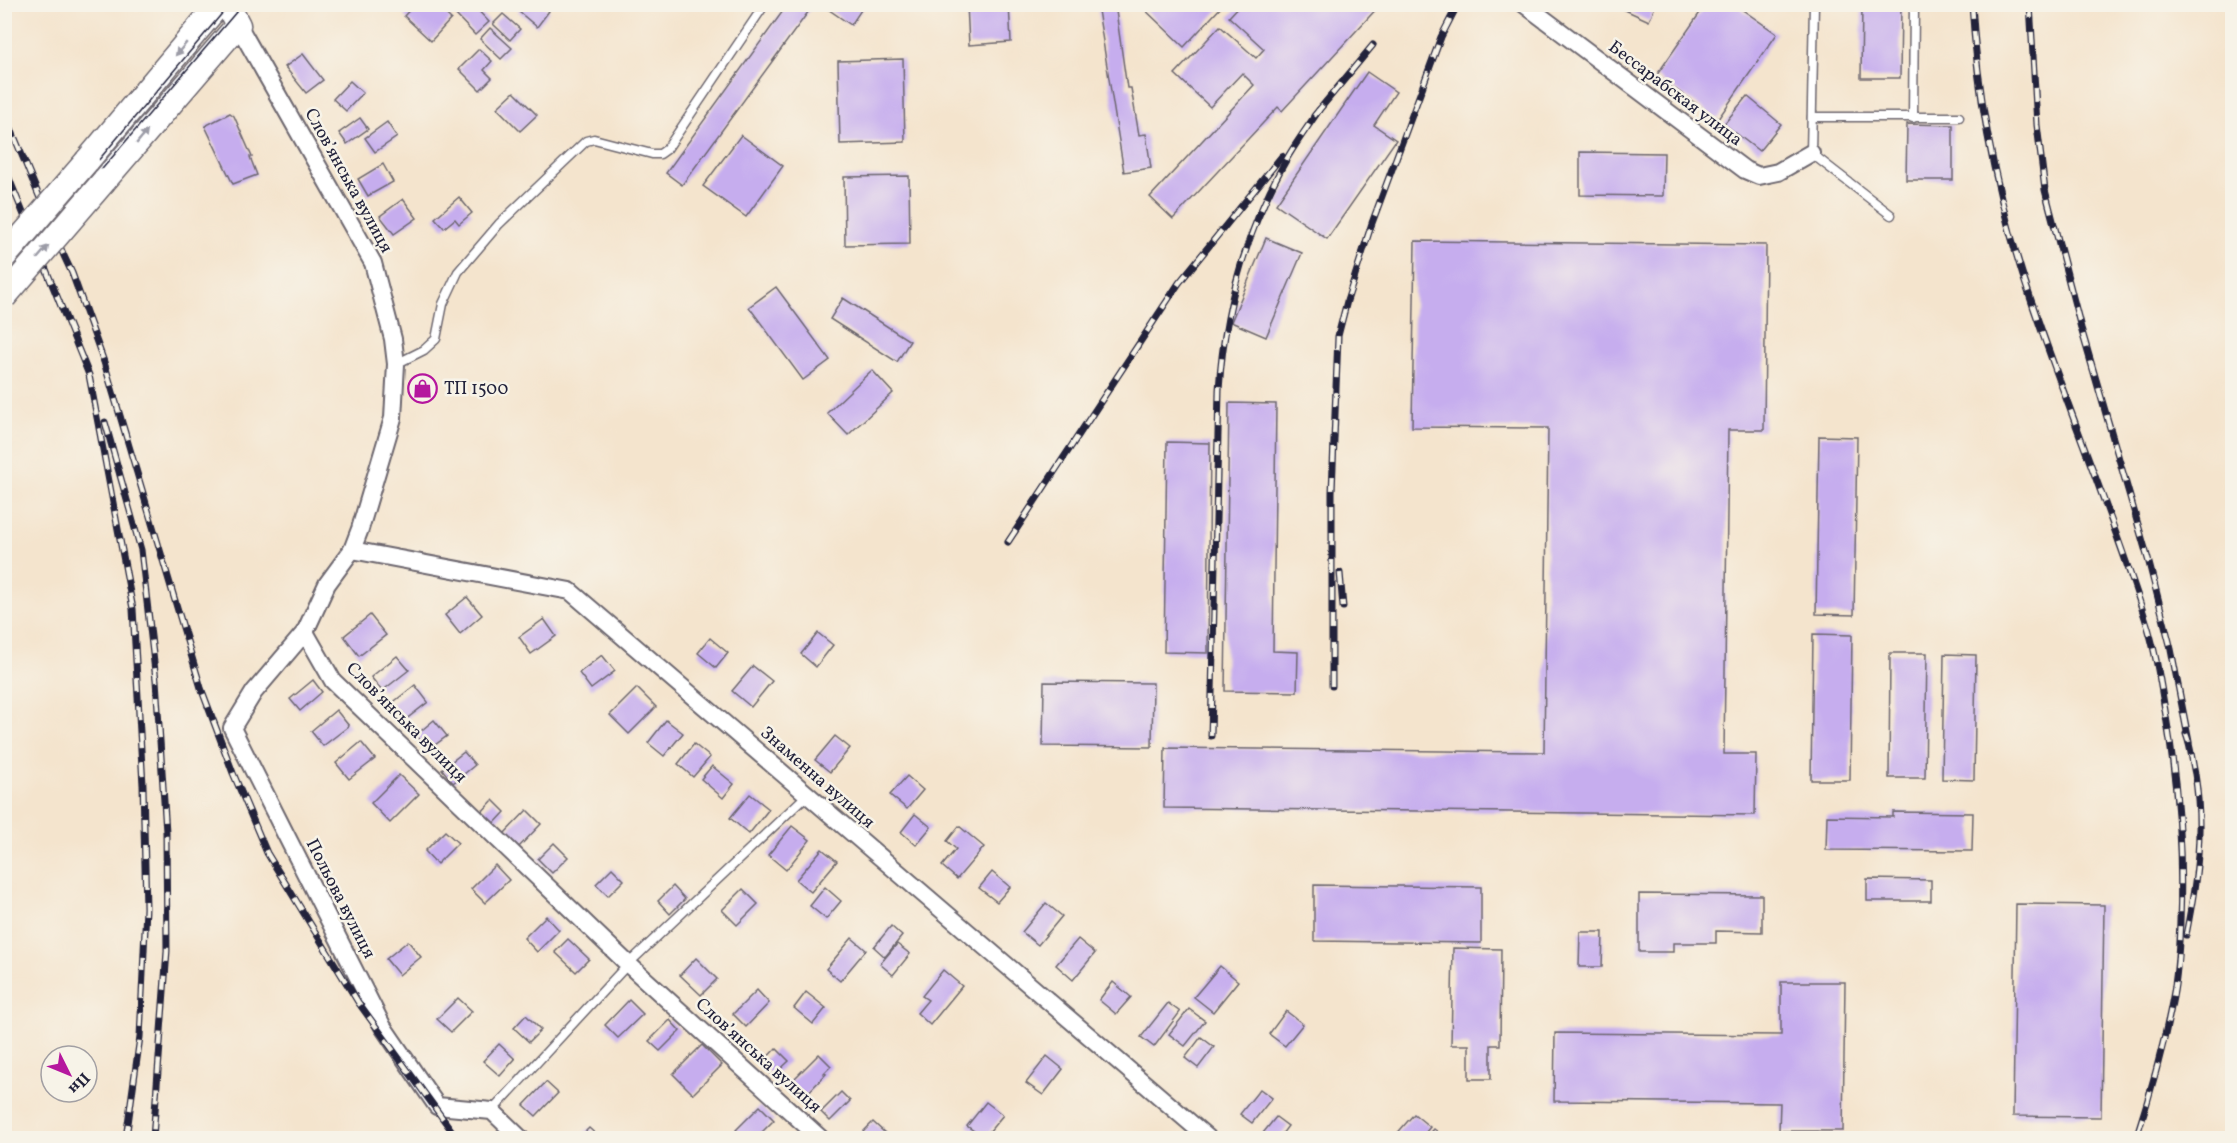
<svg xmlns="http://www.w3.org/2000/svg" width="2237" height="1143" font-family="Vollkorn,serif">
	<style>
		.building { fill: #c6adee }
		.lines { fill: none; stroke-linecap: round; stroke-linejoin: round }
		.service-casing { stroke: #6c666e; stroke-width: 11 }
		.minor-casing { stroke: #6c666e; stroke-width: 20 }
		.secondary-casing { stroke: #6c666e; stroke-width: 27 }
		.service { stroke: #fff; stroke-width: 8 }
		.minor { stroke: #fff; stroke-width: 16 }
		.secondary { stroke: #fff; stroke-width: 24 }
		.tram { stroke: #22223b; stroke-width: 1.5 }
		.rail-casing { stroke: #22223b; stroke-width: 7 }
		.rail { stroke: #f7f3e8; stroke-width: 4.5; stroke-dasharray: 14; stroke-linecap: butt }
		.secondary-bridge-casing { stroke: #6c666e; stroke-width: 27; stroke-linecap: butt }
		.secondary-bridge { stroke: #fff; stroke-width: 24 }
		.oneway { fill: #9c9ca7 }
		.labels { text-anchor: middle; dominant-baseline: central; stroke-width: 5; stroke-linejoin: round; paint-order: stroke }
		.street-label { font-size: 18px; fill: #22223b; stroke: #f7f3e8 }
		.poi-label { font-size: 18px; fill: #22223b; stroke: #f7f3e8; text-anchor: start }
	</style>
	<rect width="100%" height="100%" fill="#f7f3e8"/>
	<filter id="ink" filterUnits="userSpaceOnUse"><feTurbulence type="fractalNoise" baseFrequency=".0167" numOctaves="2"/><feDisplacementMap in="SourceGraphic" scale="12" xChannelSelector="R" yChannelSelector="G"/><feConvolveMatrix kernelMatrix="1 2 1 2 8 2 1 2 1" color-interpolation-filters="sRGB"/></filter>
	<filter id="wash" filterUnits="userSpaceOnUse"><feTurbulence type="fractalNoise" baseFrequency=".008" numOctaves="4" result="noise"/><feDisplacementMap in="SourceGraphic" scale="24" xChannelSelector="R" yChannelSelector="G"/><feGaussianBlur stdDeviation="1.35" result="paint"/><feColorMatrix in="noise" values="0 0 0 0 0 0 0 0 0 0 0 0 0 0 0 0 0 1.4 0 .05"/><feComposite in="paint" operator="in"/></filter>
	<g filter="url(#wash)">
		<rect width="100%" height="100%" fill="#f4e4cd"/>
		<g id="blocks">
			<!-- building -->
			<g class="building">
				<polygon points="415,4 435,4 451,19 431,41 404,16"/>
				<polygon points="467,4 472,4 489,22 475,35 456,15"/>
				<polygon points="523,4 541,4 549,11 537,27 518,11"/>
				<polygon points="788,4 814,4 682,185 666,173"/>
				<polygon points="827,4 865,4 851,25 825,7"/>
				<polygon points="967,4 1009,4 1011,42 969,45"/>
				<polygon points="1097,4 1115,4 1127,88 1131,88 1139,135 1146,134 1151,168 1124,172"/>
				<polygon points="1139,4 1224,4 1184,47"/>
				<polygon points="1241,4 1381,4 1282,111 1278,107 1173,219 1150,197 1254,85 1242,73 1210,107 1175,74 1220,26 1256,58 1264,49 1229,17"/>
				<polygon points="1612,4 1656,4 1649,21"/>
				<polygon points="1706,4 1734,4 1777,34 1718,119 1656,76"/>
				<polygon points="1862,4 1901,4 1900,78 1861,78"/>
				<polygon points="503,14 520,29 510,40 493,24"/>
				<polygon points="490,28 512,48 501,59 480,39"/>
				<polygon points="479,49 492,61 484,70 492,78 480,90 459,69"/>
				<polygon points="303,54 323,80 306,93 285,67"/>
				<polygon points="903,59 905,142 840,144 838,61"/>
				<polygon points="1367,72 1396,92 1374,125 1396,140 1327,239 1276,204"/>
				<polygon points="350,81 363,93 346,111 333,99"/>
				<polygon points="514,92 537,115 520,131 497,108"/>
				<polygon points="1747,96 1781,124 1759,151 1724,124"/>
				<polygon points="230,113 234,116 252,157 250,157 257,175 233,184 205,126"/>
				<polygon points="360,118 368,129 347,144 339,133"/>
				<polygon points="387,122 397,137 375,152 365,138"/>
				<polygon points="1907,124 1953,125 1953,180 1906,180"/>
				<polygon points="741,135 783,166 746,217 703,186"/>
				<polygon points="1580,152 1664,153 1663,196 1580,195"/>
				<polygon points="383,164 393,182 368,196 358,179"/>
				<polygon points="909,176 910,244 845,245 844,177"/>
				<polygon points="459,197 472,213 459,224 455,219 444,228 435,218"/>
				<polygon points="403,199 417,218 394,234 380,216"/>
				<polygon points="1266,238 1302,253 1266,337 1231,322"/>
				<polygon points="1415,241 1766,245 1764,430 1728,430 1724,754 1756,754 1755,815 1164,808 1165,748 1544,752 1548,428 1412,427"/>
				<polygon points="776,287 830,360 803,380 749,307"/>
				<polygon points="843,298 910,341 897,362 830,319"/>
				<polygon points="872,370 893,393 848,435 827,413"/>
				<polygon points="1229,403 1276,404 1273,651 1298,652 1297,692 1225,691"/>
				<polygon points="1819,436 1857,437 1854,615 1816,614"/>
				<polygon points="1167,442 1210,443 1208,653 1164,652"/>
				<polygon points="467,597 482,615 460,634 445,615"/>
				<polygon points="370,615 386,635 359,656 344,636"/>
				<polygon points="544,619 556,636 531,654 519,637"/>
				<polygon points="818,633 833,645 816,667 801,654"/>
				<polygon points="1813,634 1852,635 1850,780 1811,780"/>
				<polygon points="710,638 728,653 716,668 698,653"/>
				<polygon points="1890,653 1927,653 1925,778 1889,778"/>
				<polygon points="1944,654 1976,655 1974,780 1942,779"/>
				<polygon points="602,655 615,671 591,689 579,673"/>
				<polygon points="397,656 409,670 382,691 371,677"/>
				<polygon points="753,666 772,681 751,707 732,691"/>
				<polygon points="313,680 322,692 300,711 290,699"/>
				<polygon points="1044,682 1153,683 1152,747 1043,746"/>
				<polygon points="415,685 428,702 405,720 391,704"/>
				<polygon points="637,688 656,707 629,734 610,715"/>
				<polygon points="336,710 349,726 323,746 311,731"/>
				<polygon points="434,720 447,736 428,750 416,735"/>
				<polygon points="666,720 683,733 664,756 648,743"/>
				<polygon points="835,736 850,748 830,772 815,760"/>
				<polygon points="361,742 375,759 349,779 336,763"/>
				<polygon points="694,744 710,757 693,777 678,764"/>
				<polygon points="464,752 475,765 453,783 442,769"/>
				<polygon points="712,766 734,784 723,798 701,779"/>
				<polygon points="399,775 419,794 390,823 371,803"/>
				<polygon points="907,776 923,790 907,809 890,795"/>
				<polygon points="750,794 769,809 749,834 730,818"/>
				<polygon points="493,800 505,812 492,826 480,814"/>
				<polygon points="527,810 541,824 518,848 504,834"/>
				<polygon points="1893,812 1973,813 1972,851 1826,850 1827,816 1893,817"/>
				<polygon points="915,814 931,827 916,845 901,832"/>
				<polygon points="792,826 810,840 786,870 768,855"/>
				<polygon points="959,826 984,847 957,879 942,866 956,849 947,841"/>
				<polygon points="445,831 458,843 437,864 425,851"/>
				<polygon points="554,843 568,857 552,873 538,859"/>
				<polygon points="822,849 837,861 811,892 796,880"/>
				<polygon points="495,865 509,880 485,903 471,889"/>
				<polygon points="612,868 624,880 608,896 596,884"/>
				<polygon points="992,872 1010,887 997,902 979,888"/>
				<polygon points="1867,879 1931,880 1931,901 1867,901"/>
				<polygon points="1314,885 1481,887 1481,943 1314,941"/>
				<polygon points="673,886 685,899 670,914 658,901"/>
				<polygon points="825,887 841,901 826,919 810,906"/>
				<polygon points="743,889 758,904 737,925 722,910"/>
				<polygon points="1639,894 1762,895 1762,932 1716,931 1716,943 1673,943 1673,952 1639,952"/>
				<polygon points="1046,903 1062,916 1038,945 1022,932"/>
				<polygon points="2016,904 2104,905 2101,1117 2013,1116"/>
				<polygon points="546,916 559,930 537,952 524,938"/>
				<polygon points="891,926 902,936 885,957 874,947"/>
				<polygon points="1580,932 1603,932 1602,967 1579,967"/>
				<polygon points="852,938 866,950 840,981 826,969"/>
				<polygon points="568,939 589,959 576,972 555,952"/>
				<polygon points="1078,939 1095,953 1073,980 1056,965"/>
				<polygon points="408,941 421,957 399,975 386,959"/>
				<polygon points="897,944 910,954 893,975 880,964"/>
				<polygon points="1453,948 1501,949 1500,1045 1491,1045 1491,1079 1469,1079 1469,1045 1451,1045"/>
				<polygon points="696,958 717,979 701,995 680,975"/>
				<polygon points="1220,966 1238,981 1213,1012 1194,997"/>
				<polygon points="943,970 962,986 930,1025 917,1013 928,1000 922,996"/>
				<polygon points="1113,982 1131,997 1116,1014 1099,1000"/>
				<polygon points="1781,982 1845,982 1843,1131 1779,1131 1780,1103 1554,1101 1555,1033 1781,1035"/>
				<polygon points="757,990 769,1003 746,1027 733,1014"/>
				<polygon points="806,992 826,1008 813,1024 794,1008"/>
				<polygon points="458,998 472,1011 451,1032 437,1019"/>
				<polygon points="629,1000 643,1014 618,1038 605,1025"/>
				<polygon points="1168,1003 1180,1012 1154,1047 1141,1037"/>
				<polygon points="1189,1009 1205,1021 1185,1046 1169,1034"/>
				<polygon points="1286,1011 1303,1024 1285,1046 1269,1034"/>
				<polygon points="526,1015 541,1030 529,1042 514,1028"/>
				<polygon points="670,1020 680,1031 660,1051 649,1041"/>
				<polygon points="1201,1037 1214,1047 1198,1068 1185,1058"/>
				<polygon points="499,1044 515,1059 500,1076 483,1061"/>
				<polygon points="702,1045 722,1065 693,1094 673,1074"/>
				<polygon points="776,1048 789,1061 773,1076 761,1064"/>
				<polygon points="819,1054 831,1066 824,1073 826,1074 803,1098 789,1084"/>
				<polygon points="1047,1056 1063,1069 1043,1095 1026,1083"/>
				<polygon points="546,1082 558,1093 536,1116 524,1105"/>
				<polygon points="1260,1089 1272,1098 1252,1123 1240,1114"/>
				<polygon points="841,1092 850,1101 830,1121 821,1112"/>
				<polygon points="986,1102 1003,1115 984,1138 967,1126"/>
				<polygon points="760,1106 774,1120 756,1138 744,1138 736,1130"/>
				<polygon points="1414,1114 1430,1127 1421,1138 1396,1138 1394,1137"/>
				<polygon points="1276,1117 1288,1126 1279,1138 1259,1138"/>
				<polygon points="873,1122 886,1134 881,1138 857,1138"/>
				<polygon points="589,1128 600,1138 579,1138"/>
				<polygon points="1434,1129 1446,1138 1426,1138"/>
			</g>
		</g>
	</g>
	<g filter="url(#ink)">
		<use href="#blocks" fill-opacity="0" stroke="#6c666e" stroke-width="1.5"/>
		<g class="lines">
			<defs>
				<g id="service">
					<polyline points="1814,4 1811,153 1891,215"/>
					<polyline points="1812,117 1959,117"/>
					<polyline points="1913,118 1914,4"/>
					<polyline points="396,364 424,350 436,339 443,304 458,272 499,224 586,141 594,139 652,154 660,154 667,149 765,4"/>
					<polyline points="492,1111 628,964 807,795"/>
				</g>
				<g id="minor">
					<polyline points="1524,4 1745,170 1759,176 1778,172 1811,153"/>
					<polyline points="238,25 373,263 393,339 396,364 393,418 360,529 352,550 327,584 305,632 333,681 628,964 820,1138"/>
					<polyline points="352,550 570,591 1208,1138"/>
					<polyline points="305,632 254,692 232,728 383,1027 437,1106 492,1111 520,1138"/>
				</g>
				<g id="secondary">
					<polyline points="87,161 219,4"/>
					<polyline points="104,181 238,25 227,4"/>
				</g>
			</defs>
			<!-- service casing -->
			<use href="#service" class="service-casing"/>
			<!-- minor casing -->
			<use href="#minor" class="minor-casing"/>
			<!-- secondary casing -->
			<use href="#secondary" class="secondary-casing"/>
			<!-- service -->
			<use href="#service" class="service"/>
			<!-- minor -->
			<use href="#minor" class="minor"/>
			<!-- secondary -->
			<use href="#secondary" class="secondary"/>
			<!-- tram -->
			<g class="tram">
				<polyline points="60,206 230,4"/>
				<polyline points="4,284 243,4"/>
			</g>
			<defs>
				<g id="rail">
					<path d="M 1972,4 C 1978,105 1999,208 2032,303 C 2068,409 2111,512 2145,618 C 2155,648 2160,680 2165,710 C 2177,780 2183,849 2180,921 C 2179,946 2178,972 2173,997 C 2164,1045 2151,1092 2136,1138"/>
					<polyline points="2030,4 2037,125 2045,190 2081,328 2148,559 2171,649 2189,742"/>
					<polyline points="4,112 64,256 72,273 104,362 201,688 233,773 267,853 358,1002 457,1138"/>
					<polyline points="1314,116 1373,45"/>
					<polyline points="4,166 89,375 133,609 143,785 146,908 140,1037 126,1138"/>
					<polyline points="105,422 141,550 156,680 166,832 167,951 153,1138"/>
					<polyline points="1008,542 1179,283 1282,156"/>
					<polyline points="1340,573 1343,607"/>
					<polyline points="1332,686 1332,492 1338,336 1347,301 1372,223 1441,37 1458,4"/>
					<path d="M 1211,736 L 1219,390 C 1224,308 1247,227 1289,155 C 1298,140 1309,125 1319,110"/>
					<path d="M 2186,935 C 2197,879 2204,831 2195,774 C 2192,761 2191,747 2186,734"/>
				</g>
			</defs>
			<!-- rail casing -->
			<use href="#rail" class="rail-casing"/>
			<!-- rail -->
			<use href="#rail" class="rail"/>
			<defs>
				<g id="secondary-bridge">
					<polyline points="4,257 87,161"/>
					<polyline points="4,297 104,181"/>
				</g>
			</defs>
			<!-- secondary-bridge casing -->
			<use href="#secondary-bridge" class="secondary-bridge-casing"/>
			<!-- secondary-bridge -->
			<use href="#secondary-bridge" class="secondary-bridge"/>
		</g>
		<!-- one-way arrows -->
		<defs><path id="oneway-solid" d="M-6-.8H1V-3.2L6.5 0L1 3.2V.8H-6Z" transform="scale(1.5)"/></defs>
		<g class="oneway">
			<use href="#oneway-solid" transform="translate(181 49) rotate(130)"/>
			<use href="#oneway-solid" transform="translate(142 137) rotate(-50)"/>
			<use href="#oneway-solid" transform="translate(43 252) rotate(-49)"/>
		</g>
	</g>
	<!-- icons -->
	<defs>
		<symbol id="shop-ring" viewBox="-11 -11 22 22"><circle r="9.5" fill="#f7f3e8" stroke="#b5179e" stroke-width="1.5"/><path d="M-5-2.5h2.3a2.7 3.5 0 0 1 5.4 0H5L5.5 6h-11ZM-1.5-2.5h3a1.5 2.3 0 0 0-3 0Z" fill="#b5179e"/></symbol>
	</defs>
	<g fill-rule="evenodd">
		<use href="#shop-ring" x="406" y="372" width="33" height="33"/>
	</g>
	<g class="labels">
		<!-- street labels -->
		<g class="street-label">
			<text transform="translate(1675 94) rotate(37)">Бессарабская улица</text>
			<text transform="translate(348 181) rotate(61)">Слов’янська вулиця</text>
			<text transform="translate(406 723) rotate(45)">Слов’янська вулиця</text>
			<text transform="translate(817 778) rotate(41)">Знаменна вулиця</text>
			<text transform="translate(340 899) rotate(63)">Польова вулиця</text>
			<text transform="translate(758 1056) rotate(42)">Слов’янська вулиця</text>
		</g>
		<!-- poi labels -->
		<g class="poi-label">
			<text x="444" y="389">ТП 1500</text>
		</g>
	</g>
	<!-- margin -->
	<rect width="2237" height="1143" fill="none" stroke="#f7f3e8" stroke-width="24"/>
	<!-- north arrow -->
	<g transform="translate(69 1074) rotate(133)"><circle r="28" fill="#f7f3e8" stroke="#a29fa3" stroke-width="1.5"/>
	<path d="M0-4.5L10 22L0 15L-10 22Z" fill="#b5179e"/>
	<text y="-9" font-size="16" font-weight="bold" text-anchor="middle" fill="#22223b">Пн</text>
	</g>
</svg>
